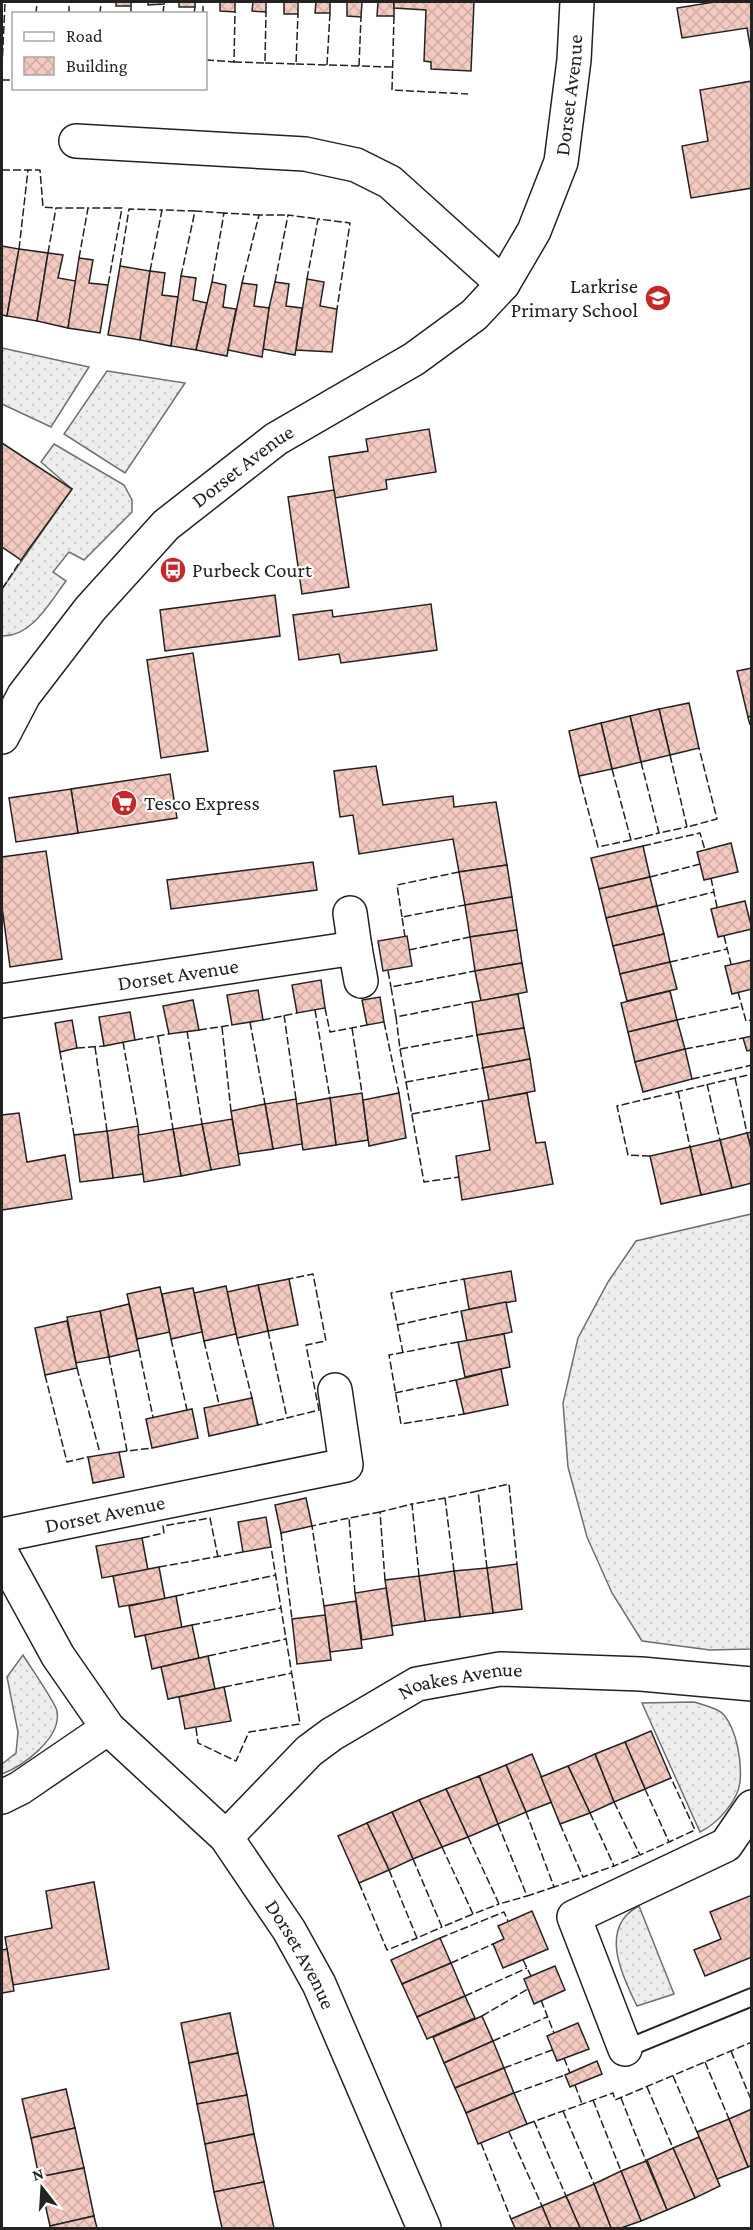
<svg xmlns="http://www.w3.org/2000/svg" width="753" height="2230" font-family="'Crimson Pro',serif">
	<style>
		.grass { fill: url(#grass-dots); stroke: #6f6f6f; stroke-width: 1.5 }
		.building { fill: url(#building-cross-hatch); stroke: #222; stroke-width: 1.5 }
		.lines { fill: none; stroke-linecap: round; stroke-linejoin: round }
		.lane-casing { stroke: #222; stroke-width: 20 }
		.street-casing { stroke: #222; stroke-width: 36 }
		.lane { stroke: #fff; stroke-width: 16 }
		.street { stroke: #fff; stroke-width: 33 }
		.fence { stroke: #222; stroke-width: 1.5; stroke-dasharray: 8 3; stroke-linecap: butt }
		.labels { text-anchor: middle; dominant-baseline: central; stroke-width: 4.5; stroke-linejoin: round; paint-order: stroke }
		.street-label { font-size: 21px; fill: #222; stroke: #fff }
		.poi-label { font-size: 21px; fill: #222; stroke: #fff; text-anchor: start }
	</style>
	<defs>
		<pattern id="grass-dots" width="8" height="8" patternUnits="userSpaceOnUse" patternTransform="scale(1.5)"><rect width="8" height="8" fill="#eee"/><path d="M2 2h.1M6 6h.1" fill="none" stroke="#ccc" stroke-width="1.8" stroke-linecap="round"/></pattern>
		<pattern id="building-cross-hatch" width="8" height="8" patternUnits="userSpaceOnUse" patternTransform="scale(1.5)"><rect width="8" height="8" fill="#f3c9c0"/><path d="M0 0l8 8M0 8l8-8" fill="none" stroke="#d0aca5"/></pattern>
	</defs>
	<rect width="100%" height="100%" fill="#fff"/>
	<!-- grass -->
	<g class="grass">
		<polygon points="2,348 89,367 51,427 2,404"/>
		<polygon points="107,371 185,383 125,473 64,434"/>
		<path d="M 54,444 L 124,485 L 132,500 L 132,512 L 84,560 L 69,552 L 53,572 L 66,581 C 50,602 32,637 2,636 L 2,589 L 72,489 L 41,462 Z"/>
		<polygon points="751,1214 751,1649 710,1650 642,1641 612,1593 587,1537 568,1467 563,1403 578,1338 608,1282 636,1241"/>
		<path d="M 23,1655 C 29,1665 55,1702 57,1711 C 62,1738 23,1766 2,1774 L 2,1764 L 16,1753 L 18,1732 L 7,1677 Z"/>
		<path d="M 694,1702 C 703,1705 719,1708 724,1715 C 737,1731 742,1762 740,1782 C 738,1801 717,1824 700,1832 L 642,1703 Z"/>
		<path d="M 639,1906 L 674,1994 L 637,2006 C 622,1976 598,1927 639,1906 Z"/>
	</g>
	<!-- building -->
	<g class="building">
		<rect x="116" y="2" width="15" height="4"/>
		<polygon points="148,2 164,2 164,4 148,5"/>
		<rect x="179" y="2" width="16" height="5"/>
		<polygon points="220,2 235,2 235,12 220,11"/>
		<polygon points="253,2 266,2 266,12 252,11"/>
		<rect x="284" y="2" width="14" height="12"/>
		<polygon points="316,2 330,2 330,13 315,13"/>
		<polygon points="347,2 362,2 361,17 347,16"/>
		<polygon points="378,2 394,2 394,16 377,16"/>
		<polygon points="394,2 474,2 471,71 431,69 431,62 424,61 426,10 394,8"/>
		<polygon points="714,2 752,2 752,57 747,28 682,38 677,8"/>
		<polygon points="752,81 752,188 691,198 682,146 708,141 700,90"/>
		<polygon points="2,246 19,249 7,316 2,315"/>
		<polygon points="19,249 48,253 37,321 7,316"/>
		<polygon points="48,253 63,255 58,278 76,281 68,328 37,321"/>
		<polygon points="79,258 93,260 89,283 108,285 100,333 68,328"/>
		<polygon points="120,266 150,271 140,340 108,335"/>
		<polygon points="150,271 165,273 162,295 178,297 171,346 140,340"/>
		<polygon points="181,276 196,278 193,300 207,303 196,350 171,346"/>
		<polygon points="307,279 324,282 320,306 337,309 332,352 296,350"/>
		<polygon points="212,282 226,285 223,307 236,309 227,356 196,350"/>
		<polygon points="275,282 289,284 286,306 302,308 295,355 263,349 269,308"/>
		<polygon points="242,283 257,285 254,306 269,308 262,357 228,350"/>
		<polygon points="429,429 436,472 386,480 387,489 335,498 329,457 368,451 366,439"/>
		<polygon points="2,443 72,489 21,560 2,547"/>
		<polygon points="334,490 349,587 302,594 288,497"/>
		<polygon points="275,595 280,636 165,651 160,610"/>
		<polygon points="431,604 437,650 341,663 339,654 299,660 293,615 332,610 333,617"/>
		<polygon points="193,653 208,751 161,758 147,660"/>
		<polygon points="752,668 752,716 748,717 737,671"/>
		<polygon points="689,703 699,748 670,755 659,709"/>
		<polygon points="659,709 670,755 641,762 630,716"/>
		<polygon points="630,716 641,762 612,769 601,723"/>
		<polygon points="601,723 612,769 579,776 569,731"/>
		<polygon points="376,766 383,805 453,796 454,807 496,802 507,865 459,872 453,839 359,854 353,815 340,817 334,771"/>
		<polygon points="170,774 177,818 78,833 71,789"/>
		<polygon points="71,789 78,833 16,842 9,798"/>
		<polygon points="731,843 738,872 704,880 697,852"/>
		<polygon points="643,846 650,877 599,889 591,858"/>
		<polygon points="46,851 62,959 10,967 2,907 2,857"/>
		<polygon points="313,862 317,890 171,909 167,880"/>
		<polygon points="507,865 512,897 465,905 459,872"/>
		<polygon points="650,877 657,906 606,918 599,889"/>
		<polygon points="512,897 517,930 470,937 465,905"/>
		<polygon points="745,901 752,929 718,937 711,909"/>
		<polygon points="657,906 664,934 613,946 606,918"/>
		<polygon points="517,930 522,963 475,971 470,937"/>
		<polygon points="664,934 670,962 620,974 613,946"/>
		<polygon points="407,936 412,966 383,971 378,941"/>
		<polygon points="752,960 752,989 732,994 725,966"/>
		<polygon points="670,962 677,989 627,1001 620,974"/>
		<polygon points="522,963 527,992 481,1001 475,971"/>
		<polygon points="321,980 325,1008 297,1013 292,985"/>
		<polygon points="258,990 263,1020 232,1025 227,995"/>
		<polygon points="670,991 677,1020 628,1032 621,1003"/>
		<polygon points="518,994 524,1028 477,1035 472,1002"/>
		<polygon points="380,997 384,1022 367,1025 362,1000"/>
		<polygon points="193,1000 199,1030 169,1034 163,1006"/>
		<polygon points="130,1012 135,1040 104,1046 99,1017"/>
		<polygon points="72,1020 77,1048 60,1052 55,1023"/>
		<polygon points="677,1020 685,1049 635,1062 628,1032"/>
		<polygon points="524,1028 530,1059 483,1068 477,1035"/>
		<polygon points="752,1036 752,1050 747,1051 743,1038"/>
		<polygon points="685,1049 692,1079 643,1092 635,1062"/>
		<polygon points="530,1059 535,1091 489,1100 483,1068"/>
		<polygon points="362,1093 368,1140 336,1145 330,1098"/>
		<polygon points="399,1093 406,1138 369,1146 363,1100"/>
		<polygon points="527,1093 536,1143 545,1142 553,1184 462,1200 456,1156 490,1150 482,1101"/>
		<polygon points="330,1098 336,1145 303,1150 296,1104"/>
		<polygon points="296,1099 302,1144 273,1149 265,1104"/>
		<polygon points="265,1104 273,1149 238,1154 231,1111"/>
		<polygon points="19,1113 27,1162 65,1155 72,1199 2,1210 2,1115"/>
		<polygon points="232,1119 240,1165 211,1170 202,1124"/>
		<polygon points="202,1124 211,1170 181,1176 173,1129"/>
		<polygon points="138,1126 143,1174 113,1178 107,1131"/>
		<polygon points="173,1129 181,1176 144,1182 138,1135"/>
		<polygon points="107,1131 113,1178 80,1182 74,1135"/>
		<polygon points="752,1132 752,1152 747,1133"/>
		<polygon points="747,1133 752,1152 752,1183 732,1188 720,1140"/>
		<polygon points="720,1140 732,1188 701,1195 690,1147"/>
		<polygon points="690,1147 701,1195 661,1204 650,1156"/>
		<polygon points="511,1271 516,1301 469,1309 464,1279"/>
		<polygon points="289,1279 298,1325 268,1331 258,1285"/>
		<polygon points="258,1285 268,1331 237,1338 227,1292"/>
		<polygon points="226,1286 236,1334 204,1341 194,1293"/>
		<polygon points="160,1287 170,1332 137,1339 127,1294"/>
		<polygon points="193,1288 202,1332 171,1339 162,1294"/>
		<polygon points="506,1302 512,1332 467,1341 461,1311"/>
		<polygon points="129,1304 139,1350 109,1357 100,1311"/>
		<polygon points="100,1311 109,1357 76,1363 67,1317"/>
		<polygon points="67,1321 77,1368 45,1375 35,1328"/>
		<polygon points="504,1334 510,1367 465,1377 458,1342"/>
		<polygon points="501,1369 508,1405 464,1414 456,1380"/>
		<polygon points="252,1398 258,1425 209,1436 204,1408"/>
		<polygon points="192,1409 198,1438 152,1448 146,1419"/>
		<polygon points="119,1452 124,1477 93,1483 88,1457"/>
		<polygon points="306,1498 312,1526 281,1533 275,1505"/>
		<polygon points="266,1517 271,1547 243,1552 238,1522"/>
		<polygon points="142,1538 148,1570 102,1578 96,1546"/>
		<polygon points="517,1564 522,1609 493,1613 487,1568"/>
		<polygon points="159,1567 165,1599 119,1607 113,1576"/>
		<polygon points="487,1568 493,1613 460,1617 454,1571"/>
		<polygon points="454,1571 460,1617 425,1621 419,1576"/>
		<polygon points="419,1576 425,1621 392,1626 385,1580"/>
		<polygon points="386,1588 393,1635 362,1640 355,1593"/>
		<polygon points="176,1596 182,1628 135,1637 129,1606"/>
		<polygon points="356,1601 362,1648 330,1652 324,1606"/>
		<polygon points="325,1615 331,1660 297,1664 292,1619"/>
		<polygon points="192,1625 199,1658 152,1669 145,1635"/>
		<polygon points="208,1656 215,1689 168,1699 161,1667"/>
		<polygon points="224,1687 231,1721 185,1729 179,1697"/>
		<polygon points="651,1731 671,1778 645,1789 625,1742"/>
		<polygon points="625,1742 645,1789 614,1802 595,1754"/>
		<polygon points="532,1754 552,1802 526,1812 506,1765"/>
		<polygon points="595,1754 614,1802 590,1813 568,1766"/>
		<polygon points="506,1765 526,1812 498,1824 479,1776"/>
		<polygon points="568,1766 590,1813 560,1824 541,1777"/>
		<polygon points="479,1776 498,1824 468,1837 446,1789"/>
		<polygon points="446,1789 468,1837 442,1847 419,1800"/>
		<polygon points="419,1800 442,1847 413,1859 392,1812"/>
		<polygon points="392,1812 413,1859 389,1870 367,1823"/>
		<polygon points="367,1823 389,1870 359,1883 338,1836"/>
		<polygon points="94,1882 109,1969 13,1985 5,1937 52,1928 46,1891"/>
		<polygon points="752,1895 752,1957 705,1976 694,1950 721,1939 710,1912"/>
		<polygon points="532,1911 548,1949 503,1968 493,1944 504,1939 498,1926"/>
		<polygon points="440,1938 451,1963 402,1984 391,1960"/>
		<polygon points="7,1949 14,1991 2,1993 2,1950"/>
		<polygon points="451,1963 465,1996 417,2017 402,1984"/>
		<polygon points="555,1966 565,1990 534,2004 524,1979"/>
		<polygon points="465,1996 475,2018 427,2039 417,2017"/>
		<polygon points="230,2013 238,2053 189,2063 181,2023"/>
		<polygon points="482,2016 493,2041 444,2063 433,2037"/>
		<polygon points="578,2023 589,2049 557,2061 547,2036"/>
		<polygon points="493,2041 504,2068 455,2088 444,2063"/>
		<polygon points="238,2053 247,2095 197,2104 189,2063"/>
		<polygon points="597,2061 602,2074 570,2087 565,2075"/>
		<polygon points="504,2068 514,2093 466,2113 455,2088"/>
		<polygon points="66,2089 75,2128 31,2138 22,2099"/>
		<polygon points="514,2093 527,2124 478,2144 466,2113"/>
		<polygon points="247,2095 254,2134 205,2144 197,2104"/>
		<polygon points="752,2109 752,2165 748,2167 729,2119"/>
		<polygon points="729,2119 748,2167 717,2179 697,2132"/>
		<polygon points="75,2128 84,2168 39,2177 31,2138"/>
		<polygon points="254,2134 264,2182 214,2192 205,2144"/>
		<polygon points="699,2137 720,2186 695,2198 673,2148"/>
		<polygon points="673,2148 695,2198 667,2210 647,2160"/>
		<polygon points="646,2161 667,2210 641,2221 621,2171"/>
		<polygon points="84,2168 94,2216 50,2226 39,2177"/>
		<polygon points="621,2171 641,2221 621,2228 611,2228 594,2184"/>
		<polygon points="264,2182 274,2228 222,2228 214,2192"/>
		<polygon points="594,2184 611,2228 580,2228 566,2196"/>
		<polygon points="566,2196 580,2228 551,2228 542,2206"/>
		<polygon points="542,2206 551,2228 515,2228 511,2219"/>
		<polygon points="94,2216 97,2228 50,2228 50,2226"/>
	</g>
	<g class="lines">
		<defs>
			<polyline id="lane" points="625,2049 752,1997"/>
			<g id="street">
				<polyline points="76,141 305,154 356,165 390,182 503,284"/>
				<path id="s1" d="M 2,737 L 24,695 L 90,609 L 166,525 L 276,439 L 414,359 L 474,315 L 503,284 L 534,231 L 561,162 L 574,60 L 577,2"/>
				<polyline points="350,913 355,948"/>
				<path id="s2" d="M 2,1001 L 355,948 L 361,981"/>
				<path id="s3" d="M 2,1535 L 346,1465 L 335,1390"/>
				<path id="s4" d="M 2,1554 L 58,1656 L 108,1728 L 226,1837 L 289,1930 L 319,1984 L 424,2228"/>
				<polyline points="2,1797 20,1788 108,1728"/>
				<path id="s5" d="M 226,1837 L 309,1751 L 332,1734 L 417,1684 L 500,1669 L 641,1674 L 752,1684"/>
				<polyline points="625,2049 574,1917 726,1845 752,1807"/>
			</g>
		</defs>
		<!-- lane casing -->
		<use href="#lane" class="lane-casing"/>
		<!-- street casing -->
		<use href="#street" class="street-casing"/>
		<!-- lane -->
		<use href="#lane" class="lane"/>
		<!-- street -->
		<use href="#street" class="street"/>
		<!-- fence -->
		<g class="fence">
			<polyline points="36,14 37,2"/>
			<polyline points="69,14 69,2"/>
			<polyline points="100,14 101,2"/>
			<polyline points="131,14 131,6"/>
			<polyline points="163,14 164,4"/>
			<polyline points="194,14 195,7"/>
			<polyline points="203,14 203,2"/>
			<polyline points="394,16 392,90 468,94"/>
			<polyline points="206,60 234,62 235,12"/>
			<polyline points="234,62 265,63 266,12"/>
			<polyline points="265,63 296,64 298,14"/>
			<polyline points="296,64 393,67"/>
			<polyline points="327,65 330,13"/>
			<polyline points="359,66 361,17"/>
			<polyline points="2,67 5,2"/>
			<polyline points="2,80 14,80"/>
			<polyline points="2,170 40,170 43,207 56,208"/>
			<polyline points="19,249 28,170"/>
			<polyline points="48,253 56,208 88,208"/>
			<polyline points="79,258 88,208 122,208 108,285"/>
			<polyline points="120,266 129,209 162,210"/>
			<polyline points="150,271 162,210 195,211"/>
			<polyline points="181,276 195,211 224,213"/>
			<polyline points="307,279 318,219 350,223 337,309"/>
			<polyline points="212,282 224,213 259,215"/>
			<polyline points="275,282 288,215 318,219"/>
			<polyline points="242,283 259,215 288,215"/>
			<polyline points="2,589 21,560"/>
			<polyline points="748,717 752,733"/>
			<polyline points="670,755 687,827 717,819 699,748"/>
			<polyline points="641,762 659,833 687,827"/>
			<polyline points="612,769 631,840 659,833"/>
			<polyline points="579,776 598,847 631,840"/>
			<polyline points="643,846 700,833 705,850"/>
			<polyline points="650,877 700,864"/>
			<polyline points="711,878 717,907"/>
			<polyline points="657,906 714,892"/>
			<polyline points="402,917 397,885 459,872"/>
			<polyline points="724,936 731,964"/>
			<polyline points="405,937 402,917 465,905"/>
			<polyline points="409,950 470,937"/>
			<polyline points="670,962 727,949"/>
			<polyline points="388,971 391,987"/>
			<polyline points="738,992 746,1021 752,1020"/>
			<polyline points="472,1002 396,1017 400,1049 477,1035"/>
			<polyline points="325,1008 330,1032 367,1025"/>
			<polyline points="315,1010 330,1098"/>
			<polyline points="284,1015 296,1099"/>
			<polyline points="396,1017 391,987 475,971"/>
			<polyline points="263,1020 297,1013"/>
			<polyline points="677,1020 742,1006"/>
			<polyline points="250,1022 265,1104"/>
			<polyline points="384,1022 399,1093"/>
			<polyline points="222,1027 231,1111"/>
			<polyline points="352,1028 362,1093"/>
			<polyline points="199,1030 232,1025"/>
			<polyline points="187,1031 202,1124"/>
			<polyline points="158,1036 173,1129"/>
			<polyline points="135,1040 169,1034"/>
			<polyline points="123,1042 138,1126"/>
			<polyline points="95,1047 107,1131"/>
			<polyline points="77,1048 104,1046"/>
			<polyline points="400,1049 406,1082 483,1068"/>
			<polyline points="685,1049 743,1038"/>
			<polyline points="60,1052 74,1135"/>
			<polyline points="735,1078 747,1133"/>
			<polyline points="692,1079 752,1065"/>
			<polyline points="406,1082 424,1182 459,1177"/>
			<polyline points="707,1084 720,1140"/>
			<polyline points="678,1091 690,1147"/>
			<polyline points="412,1114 482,1101"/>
			<polyline points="650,1156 628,1155 617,1106 752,1074"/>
			<polyline points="397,1325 461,1311"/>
			<polyline points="268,1331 287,1418 319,1410 306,1345 326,1341 313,1274 289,1279"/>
			<polyline points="237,1338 253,1402"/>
			<polyline points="171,1339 187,1410"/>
			<polyline points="204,1341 219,1404"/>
			<polyline points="458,1342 389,1355 401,1424 464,1414"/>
			<polyline points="139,1350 153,1417"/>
			<polyline points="403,1353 391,1293 464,1279"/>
			<polyline points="109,1357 127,1451"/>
			<polyline points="77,1368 100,1453"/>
			<polyline points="45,1375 67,1462 88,1457"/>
			<polyline points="395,1393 456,1380"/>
			<polyline points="257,1422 258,1425 287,1418"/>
			<polyline points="119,1452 152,1448"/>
			<polyline points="281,1533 292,1619"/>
			<polyline points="142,1538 164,1533 163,1526 210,1518 218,1557"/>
			<polyline points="159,1567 243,1552"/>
			<polyline points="487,1568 478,1491 509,1484 517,1564"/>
			<polyline points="454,1571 445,1498 478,1491"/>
			<polyline points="419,1576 412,1504 445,1498"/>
			<polyline points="385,1580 380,1512 412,1504"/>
			<polyline points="355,1593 349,1518 380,1512"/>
			<polyline points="176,1596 276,1575"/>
			<polyline points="324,1606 312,1526 349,1518"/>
			<polyline points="192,1625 281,1608"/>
			<polyline points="208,1656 286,1639"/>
			<polyline points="224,1687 292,1673"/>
			<polyline points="196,1728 198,1743 236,1761 249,1732 300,1724 271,1547"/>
			<polyline points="645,1789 669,1842 695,1830 671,1778"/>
			<polyline points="614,1802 640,1855 669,1842"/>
			<polyline points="526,1812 554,1887 583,1877"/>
			<polyline points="590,1813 614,1866 640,1855"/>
			<polyline points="498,1824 527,1896 554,1887"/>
			<polyline points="560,1824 583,1877 614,1866"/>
			<polyline points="468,1837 499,1904 527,1896"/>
			<polyline points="442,1847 473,1914 499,1904"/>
			<polyline points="413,1859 442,1927 473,1914"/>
			<polyline points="389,1870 417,1938 442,1927"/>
			<polyline points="359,1883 387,1950 417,1938"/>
			<polyline points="440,1938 504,1912 508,1921"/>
			<polyline points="523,1960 531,1976"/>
			<polyline points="451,1963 493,1944"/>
			<polyline points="465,1996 527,1968"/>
			<polyline points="541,2000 554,2033"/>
			<polyline points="482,2016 528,1989"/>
			<polyline points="493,2041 547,2017"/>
			<polyline points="731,2051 752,2102"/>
			<polyline points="564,2058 570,2073"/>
			<polyline points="705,2062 729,2119"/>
			<polyline points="504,2068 552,2050"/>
			<polyline points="673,2076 697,2132"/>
			<polyline points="575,2085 582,2104"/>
			<polyline points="647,2087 673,2148"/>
			<polyline points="514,2093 565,2075"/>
			<polyline points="621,2098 646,2161"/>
			<polyline points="593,2100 621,2171"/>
			<polyline points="563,2111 594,2184"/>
			<polyline points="534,2121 566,2196"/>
			<polyline points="527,2124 613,2093 615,2100 752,2042"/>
			<polyline points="509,2132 542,2206"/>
			<polyline points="481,2143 511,2219"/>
		</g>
	</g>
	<!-- icons -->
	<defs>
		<symbol id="school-disc" viewBox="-11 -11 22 22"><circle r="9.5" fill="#c62828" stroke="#fff"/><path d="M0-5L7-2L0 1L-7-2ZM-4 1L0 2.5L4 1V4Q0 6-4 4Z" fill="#fff"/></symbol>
		<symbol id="bus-disc" viewBox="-11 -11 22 22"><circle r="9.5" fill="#c62828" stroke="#fff"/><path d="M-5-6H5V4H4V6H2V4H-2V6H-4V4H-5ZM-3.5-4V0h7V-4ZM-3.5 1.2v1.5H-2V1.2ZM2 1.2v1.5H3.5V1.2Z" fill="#fff"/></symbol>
		<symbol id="supermarket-disc" viewBox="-11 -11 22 22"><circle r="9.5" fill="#c62828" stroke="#fff"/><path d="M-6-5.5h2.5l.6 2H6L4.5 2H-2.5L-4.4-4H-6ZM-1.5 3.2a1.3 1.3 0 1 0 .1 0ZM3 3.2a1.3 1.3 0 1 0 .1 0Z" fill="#fff"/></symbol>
	</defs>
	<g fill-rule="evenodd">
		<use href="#school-disc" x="643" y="283" width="30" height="30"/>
		<use href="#bus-disc" x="158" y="555" width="30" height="30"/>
		<use href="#supermarket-disc" x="109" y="788" width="30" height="30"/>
	</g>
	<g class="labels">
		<!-- street labels -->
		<g class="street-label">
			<text stroke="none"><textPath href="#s1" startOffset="888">Dorset Avenue</textPath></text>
			<text stroke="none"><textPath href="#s1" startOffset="366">Dorset Avenue</textPath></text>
			<text stroke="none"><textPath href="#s2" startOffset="178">Dorset Avenue</textPath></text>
			<text stroke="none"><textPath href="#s3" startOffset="105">Dorset Avenue</textPath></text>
			<text stroke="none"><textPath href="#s5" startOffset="290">Noakes Avenue</textPath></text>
			<text stroke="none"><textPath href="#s4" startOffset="504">Dorset Avenue</textPath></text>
		</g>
		<!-- poi labels -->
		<g class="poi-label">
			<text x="638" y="286" text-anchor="end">Larkrise<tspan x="638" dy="24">Primary School</tspan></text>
			<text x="192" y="570">Purbeck Court</text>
			<text x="144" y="803">Tesco Express</text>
		</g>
	</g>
	<!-- border -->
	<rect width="753" height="2230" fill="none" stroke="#222222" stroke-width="6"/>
	<!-- legend -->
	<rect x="12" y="12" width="195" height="78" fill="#ffffff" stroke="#a7a7a7" stroke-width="1.5"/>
	<rect x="24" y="32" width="30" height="9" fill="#ffffff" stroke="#a7a7a7" stroke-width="1.5"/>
	<text x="66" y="42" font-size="18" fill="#222222">Road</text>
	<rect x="24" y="57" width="30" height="18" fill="url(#building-cross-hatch)" stroke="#a7a7a7" stroke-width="1.5"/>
	<text x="66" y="72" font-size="18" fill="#222222">Building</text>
	<!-- north arrow -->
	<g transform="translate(42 2188) rotate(343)" stroke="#ffffff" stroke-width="4.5" paint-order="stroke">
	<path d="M0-4.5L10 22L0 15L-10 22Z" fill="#222222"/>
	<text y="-9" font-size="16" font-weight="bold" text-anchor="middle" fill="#222222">N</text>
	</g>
</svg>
